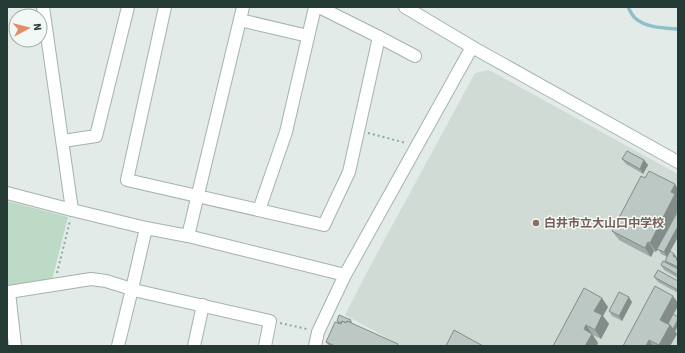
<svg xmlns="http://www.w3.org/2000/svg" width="685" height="353" font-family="'Source Sans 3','Noto Sans JP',sans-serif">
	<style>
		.built { fill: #d0dbd6 }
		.green { fill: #bddac6 }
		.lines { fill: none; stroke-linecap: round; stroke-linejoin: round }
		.stream { stroke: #8fbfcb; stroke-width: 3.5 }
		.minor-casing { stroke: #a5b2ae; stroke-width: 14 }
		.path { stroke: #85aca1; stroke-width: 2; stroke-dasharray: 2 3; stroke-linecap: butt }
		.minor { stroke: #fff; stroke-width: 12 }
		.wall { fill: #a1aca8 }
		.shaded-wall { fill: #838c88 }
		.building { fill: #bbc8c3; stroke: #838c88 }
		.education-dot { fill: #8d6e63; stroke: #f2f8f5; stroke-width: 1.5 }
		.labels { text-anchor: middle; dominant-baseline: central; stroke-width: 3; stroke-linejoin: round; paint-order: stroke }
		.education-label { font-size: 12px; font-weight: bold; fill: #785e54; stroke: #f2f8f5; text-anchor: start }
	</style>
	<rect width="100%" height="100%" fill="#e2ebe7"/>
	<!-- built -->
	<polygon class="built" points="489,70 678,174 678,346 402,346 345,315 367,272 475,73"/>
	<!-- green -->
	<polygon class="green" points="7,201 68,217 52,280 7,286"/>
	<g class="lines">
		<!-- stream -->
		<path class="stream" d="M 628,7 C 630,11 632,15 635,18 C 646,28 664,28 678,29"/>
		<defs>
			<g id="minor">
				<polyline points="43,7 72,210"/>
				<polyline points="165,7 127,180 324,225 349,172 379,37"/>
				<polyline points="319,7 379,37 415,56"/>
				<polyline points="405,7 472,47 678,162"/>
				<polyline points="240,20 308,36"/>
				<polyline points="63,141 96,136 128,7"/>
				<polyline points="7,193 72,210 146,228 188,236 345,275"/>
				<polyline points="259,210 286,132 315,7"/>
				<polyline points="188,236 243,7"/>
				<polyline points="15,346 9,292 91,279 106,281 138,291 270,321 265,346"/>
				<polyline points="118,346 132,289 146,228"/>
				<polyline points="194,346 203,305"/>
				<polyline points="315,346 318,332 345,275 472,47"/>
			</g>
		</defs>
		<!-- minor casing -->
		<use href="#minor" class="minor-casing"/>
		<!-- path -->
		<g class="path">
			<polyline points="368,133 406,143"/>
			<polyline points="57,273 70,221"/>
			<polyline points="280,323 307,329"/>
		</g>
		<!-- minor -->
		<use href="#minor" class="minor"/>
	</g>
	<!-- wall -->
	<g class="wall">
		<polygon points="622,159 644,160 648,165 643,174 626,164"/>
		<polygon points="678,211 678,237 670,251 674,254 678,259 678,278 664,270 661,265 667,263 665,261 667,257 661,254 658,249 656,252 654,251 651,257 619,240 612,231 667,232"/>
		<polygon points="654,277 678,281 678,293 658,282"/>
		<polygon points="632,302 622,321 612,316 609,311"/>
		<polygon points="608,307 603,316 609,324 601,339 593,335 598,343 553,346"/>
		<polygon points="674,315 678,325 675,332 677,334 670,346 623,346"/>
		<polygon points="351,320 352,323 352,324 398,344 400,346 329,346 326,342 338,323 337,321"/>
	</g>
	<!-- shaded-wall -->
	<g class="shaded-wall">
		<polygon points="644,160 648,165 643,174 640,169"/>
		<polygon points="675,184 678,189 678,210 656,252 650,243 671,192"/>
		<polygon points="678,226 678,237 667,257 664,252"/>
		<polygon points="648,242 654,251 651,257 645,248"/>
		<polygon points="674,254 678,259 678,263 673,256"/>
		<polygon points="673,296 678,303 678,306 666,329 660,320"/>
		<polygon points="629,297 632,302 622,321 619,316"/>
		<polygon points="602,298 608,307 603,316 609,324 601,339 595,330 594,311"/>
		<polygon points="678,319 678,325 675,332 673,329"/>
		<polygon points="586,325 598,343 597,346 585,346 584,329"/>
		<polygon points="670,325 677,334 670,346 660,346 659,345"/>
		<polygon points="649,340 653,346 646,346"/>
	</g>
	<!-- building -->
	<g class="building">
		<polygon points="627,151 644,160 640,169 622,159"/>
		<polygon points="649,171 675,184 671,192 675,194 650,243 648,242 645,248 612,231 641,176 645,178"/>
		<polygon points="678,211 678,226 664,252 657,249"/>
		<polygon points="670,251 674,254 673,256 677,258 676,260 678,261 678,267 665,261"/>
		<polygon points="663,261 678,269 678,275 661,265"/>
		<polygon points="658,270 678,281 678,290 654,277"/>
		<polygon points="655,286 673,296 660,320 670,325 659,345 649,340 646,346 623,346"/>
		<polygon points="584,288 602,298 594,311 602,315 595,330 586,325 584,329 592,334 585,346 553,346"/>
		<polygon points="619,292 629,297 619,316 609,311"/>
		<polygon points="673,314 678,317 678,319 673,329 670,325 668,324"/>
		<polygon points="339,315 351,320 350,322 347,321 346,323 342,321 341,323 337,321"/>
		<polygon points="342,321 346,323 347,321 398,344 397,346 335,346 326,342 335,322 341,324"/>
		<polygon points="454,330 483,346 446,346"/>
	</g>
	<!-- markers -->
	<circle class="education-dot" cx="536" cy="223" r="4"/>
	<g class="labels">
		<!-- education labels -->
		<g class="education-label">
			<text x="544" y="223">白井市立大山口中学校</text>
		</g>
	</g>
	<!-- border -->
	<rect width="685" height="353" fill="none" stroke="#243a35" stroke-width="16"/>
	<!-- north arrow -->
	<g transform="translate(28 28) rotate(83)"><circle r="19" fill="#f2f8f5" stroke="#a0aca8"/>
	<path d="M0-3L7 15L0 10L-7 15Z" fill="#e68b65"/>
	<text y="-6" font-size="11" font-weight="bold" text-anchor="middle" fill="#243a35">N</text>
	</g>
</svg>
